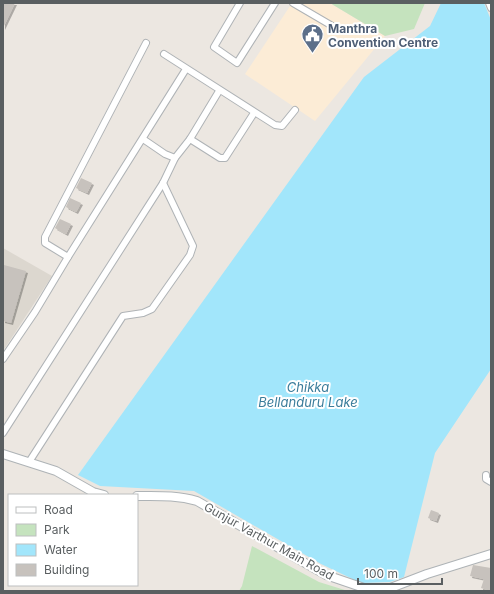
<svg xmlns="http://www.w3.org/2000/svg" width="494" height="594" font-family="Inter,sans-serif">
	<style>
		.commercial { fill: #fcecd6 }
		.education { fill: #dcd7cf }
		.green { fill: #c5e3be }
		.water { fill: #a2e6fb }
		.building { fill: #c7c2bd; filter: url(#shadow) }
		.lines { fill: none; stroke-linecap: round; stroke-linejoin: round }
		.minor-casing { stroke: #afb3b6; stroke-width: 8 }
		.secondary-casing { stroke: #aeb3b6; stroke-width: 10 }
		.minor { stroke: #fff; stroke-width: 6 }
		.secondary { stroke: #fff; stroke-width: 8 }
		.labels { text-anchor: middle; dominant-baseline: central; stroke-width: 4; stroke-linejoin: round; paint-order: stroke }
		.service-label { font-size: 12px; font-weight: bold; fill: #4e5e75; stroke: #fff; text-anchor: start }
		.street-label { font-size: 12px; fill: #5a5f61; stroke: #fff }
		.water-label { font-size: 13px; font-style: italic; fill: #3b7d9b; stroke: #fff }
	</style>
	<defs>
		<filter id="shadow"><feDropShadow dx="2" dy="2" stdDeviation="0" flood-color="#0004"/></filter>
	</defs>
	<rect width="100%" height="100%" fill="#ece7e1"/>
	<!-- commercial -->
	<polygon class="commercial" points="292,3 330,3 385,36 315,121 245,74"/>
	<!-- education -->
	<polygon class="education" points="3,248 52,276 3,351"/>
	<!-- green -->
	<g class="green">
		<polygon points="330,3 425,3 414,29 385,36"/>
		<polygon points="252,546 319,582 348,591 239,591 242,586"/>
	</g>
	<!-- water -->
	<polygon class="water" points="441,3 484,3 491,20 491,369 435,453 404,577 390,582 361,583 321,564 194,491 100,486 78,475 364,77 430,26"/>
	<!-- building -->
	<g class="building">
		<polygon points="3,3 15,3 3,28"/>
		<polygon points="81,178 92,183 87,193 76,188"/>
		<polygon points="70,198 81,203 76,212 66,207"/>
		<polygon points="60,219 71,224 66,234 55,228"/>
		<polygon points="4,265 26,271 11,323 3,321"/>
		<polygon points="431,510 439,513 436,521 428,518"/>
		<polygon points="473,565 491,568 491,591 481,588 484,579 470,576"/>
	</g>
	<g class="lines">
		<defs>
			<g id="minor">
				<polyline points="240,3 214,47 237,63 275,3"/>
				<polyline points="293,3 334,27"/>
				<polyline points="489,3 491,8"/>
				<polyline points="164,54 275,125 282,126 295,110"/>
				<polyline points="143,139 165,154 175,158"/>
				<polyline points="190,139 220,158 225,158 254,113"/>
				<polyline points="68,257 45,243 45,237 146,43"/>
				<polyline points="3,359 35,312 68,257 186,69"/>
				<polyline points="3,433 163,183 175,158 190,139 219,91"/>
				<polyline points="29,462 123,316 143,313 152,309 190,255 193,246 163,183"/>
				<polyline points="486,475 486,479 491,482"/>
			</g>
			<g id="secondary">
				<polyline points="3,454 56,471 93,492 104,495"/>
				<path d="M 137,496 C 158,496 177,495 197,501 L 326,575 L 367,589 L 388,589 L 427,574 L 491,554"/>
			</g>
		</defs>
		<!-- minor casing -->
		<use href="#minor" class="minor-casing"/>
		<!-- secondary casing -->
		<use href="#secondary" class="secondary-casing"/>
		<!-- minor -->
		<use href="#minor" class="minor"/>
		<!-- secondary -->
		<use href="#secondary" class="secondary"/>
	</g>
	<!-- icons -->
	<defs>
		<symbol id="civic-pin" viewBox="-11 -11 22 30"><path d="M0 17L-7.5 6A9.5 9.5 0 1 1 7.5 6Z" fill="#5c6f8a" stroke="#fff"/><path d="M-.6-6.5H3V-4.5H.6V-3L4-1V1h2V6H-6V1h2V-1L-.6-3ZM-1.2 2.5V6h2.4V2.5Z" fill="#fff"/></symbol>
	</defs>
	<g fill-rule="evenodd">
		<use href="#civic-pin" x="300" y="22" width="25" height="34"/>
	</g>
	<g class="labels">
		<!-- service labels -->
		<g class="service-label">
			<text x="328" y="28">Manthra<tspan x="328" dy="14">Convention Centre</tspan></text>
		</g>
		<!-- street labels -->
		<g class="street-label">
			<text transform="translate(269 541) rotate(29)">Gunjur Varthur Main Road</text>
		</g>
		<!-- water labels -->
		<g class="water-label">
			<text x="308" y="387">Chikka<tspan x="308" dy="15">Bellanduru Lake</tspan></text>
		</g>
	</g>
	<!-- border -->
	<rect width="494" height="594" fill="none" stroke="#5a5f61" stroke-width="8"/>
	<!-- legend -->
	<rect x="8" y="494" width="130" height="92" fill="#ffffff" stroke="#bdbfc0"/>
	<rect x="16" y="507" width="20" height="6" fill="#ffffff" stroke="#bdbfc0"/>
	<text x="44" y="514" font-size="12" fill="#5a5f61">Road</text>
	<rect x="16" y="524" width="20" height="12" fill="#c5e3be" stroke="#bdbfc0"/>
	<text x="44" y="534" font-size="12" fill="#5a5f61">Park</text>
	<rect x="16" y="544" width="20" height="12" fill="#a2e6fb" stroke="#bdbfc0"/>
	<text x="44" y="554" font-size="12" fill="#5a5f61">Water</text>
	<rect x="16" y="564" width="20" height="12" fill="#c7c2bd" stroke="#bdbfc0"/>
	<text x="44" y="574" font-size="12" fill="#5a5f61">Building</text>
	<!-- scale -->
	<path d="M358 578v6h84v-6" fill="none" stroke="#5a5f61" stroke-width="2"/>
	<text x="364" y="578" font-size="12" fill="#5a5f61" stroke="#ffffff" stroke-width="3" paint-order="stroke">100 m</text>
</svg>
